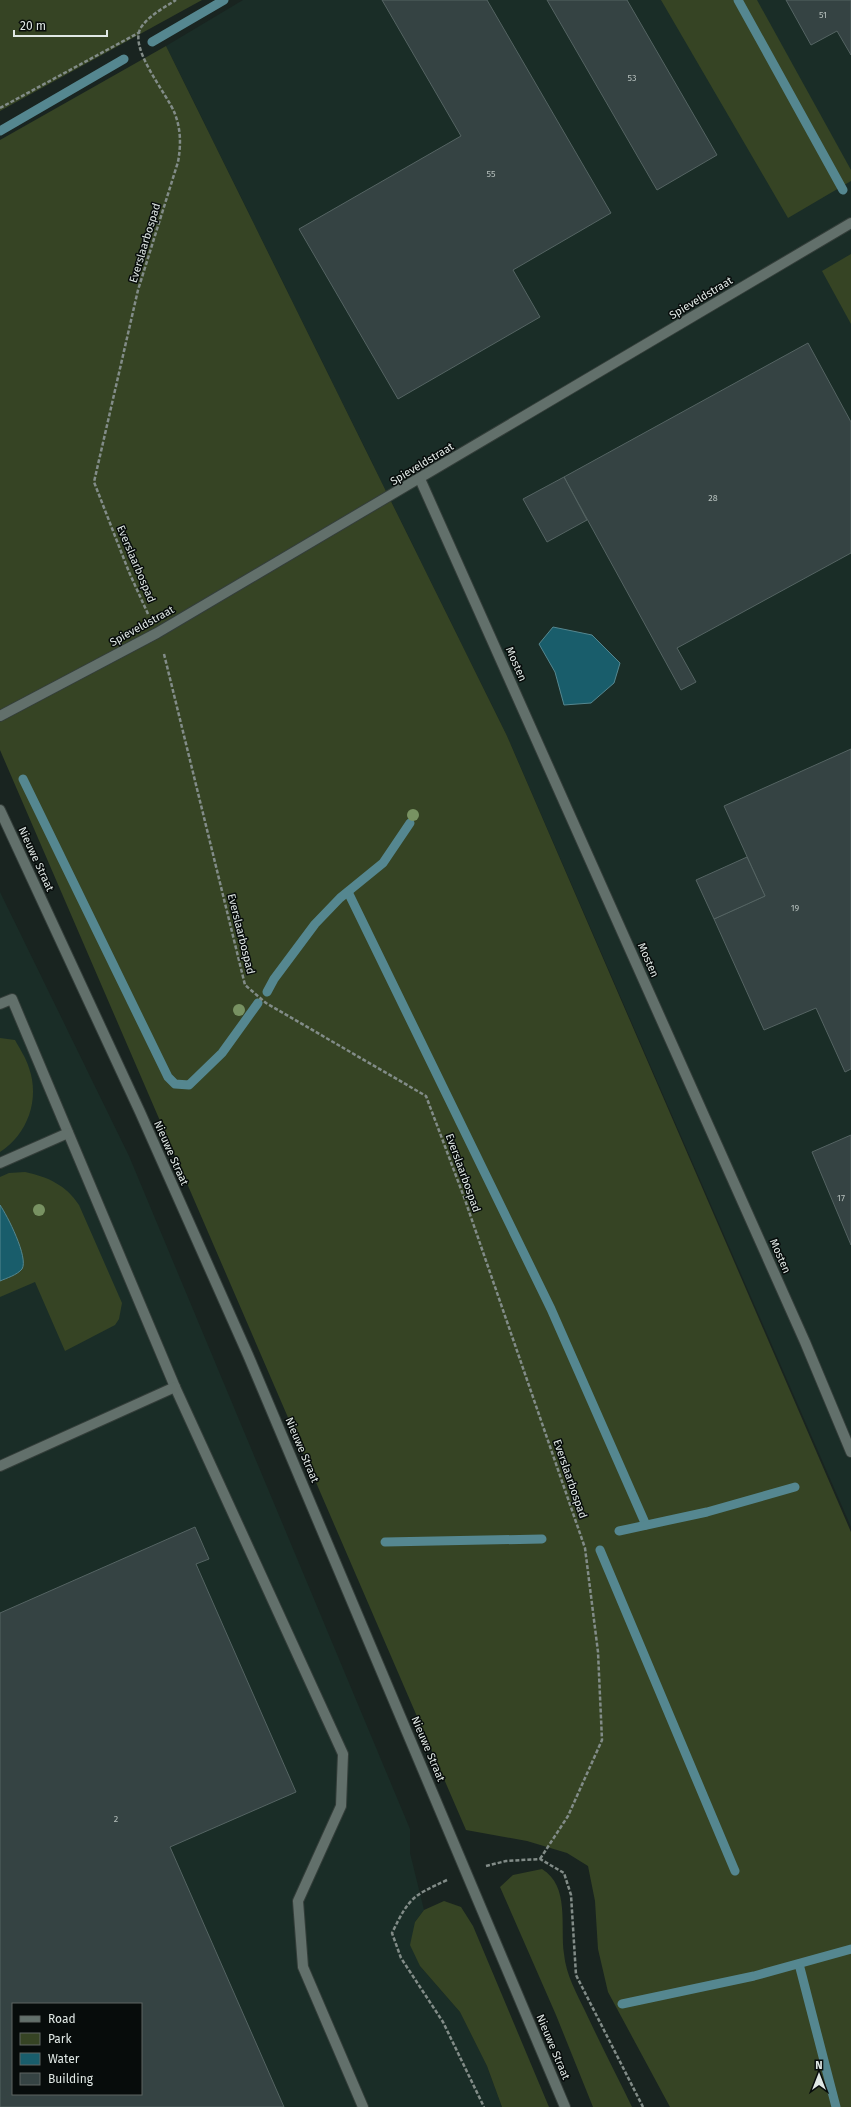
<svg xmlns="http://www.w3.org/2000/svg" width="851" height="2107" font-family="'Fira Sans',sans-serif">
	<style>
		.built { fill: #1a2d27; fill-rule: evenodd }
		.green { fill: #364424 }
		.water { fill: #195d6b; stroke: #558790 }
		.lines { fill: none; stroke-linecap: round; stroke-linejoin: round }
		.stream { stroke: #558790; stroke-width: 9 }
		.building { fill: #354343; stroke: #556463; fill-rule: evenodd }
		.service-casing { stroke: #343e3a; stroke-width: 12 }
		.minor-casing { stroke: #343e3a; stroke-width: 12 }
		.tertiary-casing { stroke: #343e3a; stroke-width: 12 }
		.path { stroke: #828c88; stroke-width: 2.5; stroke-dasharray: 4 2; stroke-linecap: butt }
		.service { stroke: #62706b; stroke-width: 10 }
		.minor { stroke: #62706b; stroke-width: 10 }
		.tertiary { stroke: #62706b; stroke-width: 10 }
		.tree { fill: #789262 }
		.labels { text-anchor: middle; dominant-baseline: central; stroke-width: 3; stroke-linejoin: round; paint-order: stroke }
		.number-label { font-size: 9px; fill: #b5bfbc }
		.street-label { font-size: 11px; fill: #e0e8e5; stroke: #070c0b }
	</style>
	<rect width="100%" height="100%" fill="#192420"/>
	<!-- built -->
	<g class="built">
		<polygon points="243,0 851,0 851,1527 507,736 166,46"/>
		<path d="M 0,892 L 129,1156 L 410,1829 L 410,1853 L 424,1910 L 415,1922 L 420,1966 L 460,2012 L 487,2066 L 502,2107 L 0,2107 ZM 13,2004 L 141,2004 L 141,2094 L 13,2094 Z"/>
	</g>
	<!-- green -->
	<g class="green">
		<polygon points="0,0 202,0 0,111"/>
		<polygon points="661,0 757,0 851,170 851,181 788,218"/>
		<polygon points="166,46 507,736 851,1532 851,2107 670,2107 608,1992 598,1949 595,1901 588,1866 567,1853 527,1841 466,1830 0,750 0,140"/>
		<polygon points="851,254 851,324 822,271"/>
		<path d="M 0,1038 L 15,1040 C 20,1049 26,1058 29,1068 C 40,1099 28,1134 0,1152 Z"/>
		<path d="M 25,1172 C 48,1177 66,1185 79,1205 L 122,1303 L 119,1319 L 115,1325 L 65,1351 L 35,1282 L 0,1297 L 0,1177 L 9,1173 Z"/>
		<path d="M 542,1869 C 570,1886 560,1926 564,1954 C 566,1975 577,1994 586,2013 C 601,2045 617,2076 632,2107 L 593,2107 L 556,2015 L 500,1887 L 513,1875 Z"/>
		<polygon points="444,1901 461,1907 473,1926 549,2107 502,2107 487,2066 460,2012 420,1966 410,1945 415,1922 424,1910"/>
	</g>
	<!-- water -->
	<g class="water">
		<polygon points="553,627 592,635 620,663 614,683 591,703 564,705 555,672 539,644"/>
		<path d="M 0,1205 C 7,1215 29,1258 22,1269 C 17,1275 7,1278 0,1281 Z"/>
	</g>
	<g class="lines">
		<!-- stream -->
		<g class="stream">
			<polyline points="738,0 843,190"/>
			<polyline points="152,42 224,0"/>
			<polyline points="0,131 124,59"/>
			<polyline points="23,779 168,1077 175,1084 189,1085 222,1053 258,1003"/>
			<polyline points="348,892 551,1309 646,1525"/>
			<polyline points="267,992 274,979 315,924 340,898 383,863 410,823"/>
			<polyline points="619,1531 707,1512 795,1487"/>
			<polyline points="385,1542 542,1539"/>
			<polyline points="600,1550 735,1871"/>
			<polyline points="799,1964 836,2107"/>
			<polyline points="622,2004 754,1976 851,1949"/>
		</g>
	</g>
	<!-- building -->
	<g class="building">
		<polygon points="382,0 487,0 611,213 513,270 540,317 398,399 299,229 461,136"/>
		<polygon points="547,0 627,0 717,155 657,190"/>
		<polygon points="786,0 851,0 851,55 837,31 811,45"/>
		<polygon points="808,343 851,422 851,553 677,648 696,682 681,690 564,477"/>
		<polygon points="564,477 587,520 547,542 523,499"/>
		<polygon points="851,749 851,1069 845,1072 816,1008 764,1030 714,919 765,896 724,806"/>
		<polygon points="747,857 765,896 714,919 696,880"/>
		<polygon points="851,1135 851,1245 812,1152"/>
		<path d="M 195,1527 L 209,1559 L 196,1564 L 296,1792 L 170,1847 L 284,2107 L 0,2107 L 0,1613 ZM 13,2004 L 141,2004 L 141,2094 L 13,2094 Z"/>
	</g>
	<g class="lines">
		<defs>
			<g id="service">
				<polyline points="0,1004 12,999 175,1387 343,1754 341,1806 298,1901 303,1967 363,2107"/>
				<polyline points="0,1163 68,1133"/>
				<polyline points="0,1466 175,1387"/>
			</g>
			<g id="minor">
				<polyline points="420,479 805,1342 851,1452"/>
				<polyline points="0,716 157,633 851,223"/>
			</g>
			<polyline id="tertiary" points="0,810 140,1112 248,1355 565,2107"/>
		</defs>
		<!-- service casing -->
		<use href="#service" class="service-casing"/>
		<!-- minor casing -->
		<use href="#minor" class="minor-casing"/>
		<!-- tertiary casing -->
		<use href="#tertiary" class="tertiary-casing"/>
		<!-- path -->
		<g class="path">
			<polyline points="0,108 140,32"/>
			<path d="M 148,614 L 129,572 L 94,482 L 138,290 L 178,162 C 181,145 181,130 175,114 C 167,93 126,46 142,26 C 150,15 165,7 176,0"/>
			<polyline points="164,654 245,985 266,1003 426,1096 464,1197 585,1548 598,1652 602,1740 568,1816 540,1859"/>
			<polyline points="486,1866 506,1861 540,1859 564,1873 571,1895 576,1975 643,2107"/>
			<path d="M 447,1880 C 412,1896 409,1898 392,1933 L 401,1958 L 443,2022 L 484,2107"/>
		</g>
		<!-- service -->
		<use href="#service" class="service"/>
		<!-- minor -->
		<use href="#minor" class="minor"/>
		<!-- tertiary -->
		<use href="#tertiary" class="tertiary"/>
	</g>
	<!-- trees -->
	<g class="tree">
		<circle cx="413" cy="815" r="6"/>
		<circle cx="239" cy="1010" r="6"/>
		<circle cx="39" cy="1210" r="6"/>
	</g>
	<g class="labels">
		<!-- number labels -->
		<g class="number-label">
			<text x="823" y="15">51</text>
			<text x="632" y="78">53</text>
			<text x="491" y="174">55</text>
			<text x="713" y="498">28</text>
			<text x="795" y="908">19</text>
			<text x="841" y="1198">17</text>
			<text x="116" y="1819">2</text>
		</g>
		<!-- street labels -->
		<g class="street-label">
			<text transform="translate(145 243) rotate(-73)">Everslaarbospad</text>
			<text transform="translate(701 298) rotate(-31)">Spieveldstraat</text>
			<text transform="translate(422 464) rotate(-31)">Spieveldstraat</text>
			<text transform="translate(136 564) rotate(67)">Everslaarbospad</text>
			<text transform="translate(142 626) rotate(-29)">Spieveldstraat</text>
			<text transform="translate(516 664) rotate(66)">Mosten</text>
			<text transform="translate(36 859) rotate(65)">Nieuwe Straat</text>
			<text transform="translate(241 934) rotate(76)">Everslaarbospad</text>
			<text transform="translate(648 960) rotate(66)">Mosten</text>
			<text transform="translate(171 1153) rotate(66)">Nieuwe Straat</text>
			<text transform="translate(463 1173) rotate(70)">Everslaarbospad</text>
			<text transform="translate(780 1256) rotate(66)">Mosten</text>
			<text transform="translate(302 1450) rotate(67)">Nieuwe Straat</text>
			<text transform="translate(570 1479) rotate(71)">Everslaarbospad</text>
			<text transform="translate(428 1749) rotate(67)">Nieuwe Straat</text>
			<text transform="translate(553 2047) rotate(67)">Nieuwe Straat</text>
		</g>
	</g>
	<!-- legend -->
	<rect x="12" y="2003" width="130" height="92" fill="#070c0b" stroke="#5e6462"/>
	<rect x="20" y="2016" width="20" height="6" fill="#62706b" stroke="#5e6462"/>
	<text x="48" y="2023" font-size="12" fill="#e0e8e5">Road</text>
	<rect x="20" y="2033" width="20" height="12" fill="#364424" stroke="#5e6462"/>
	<text x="48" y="2043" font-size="12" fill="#e0e8e5">Park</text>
	<rect x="20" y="2053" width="20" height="12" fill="#195d6b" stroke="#5e6462"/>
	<text x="48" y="2063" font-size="12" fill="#e0e8e5">Water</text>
	<rect x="20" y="2073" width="20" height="12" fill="#354343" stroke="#5e6462"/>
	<text x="48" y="2083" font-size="12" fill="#e0e8e5">Building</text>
	<!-- north arrow -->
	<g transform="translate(819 2075)" stroke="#070c0b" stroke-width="3" paint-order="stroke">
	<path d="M0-3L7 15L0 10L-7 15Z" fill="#e0e8e5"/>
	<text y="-6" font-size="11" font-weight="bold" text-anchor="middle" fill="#e0e8e5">N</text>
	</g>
	<!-- scale -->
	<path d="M14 30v6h93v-6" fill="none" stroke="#e0e8e5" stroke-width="2"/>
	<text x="20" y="30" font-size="12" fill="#e0e8e5" stroke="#070c0b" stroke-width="3" paint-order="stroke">20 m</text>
</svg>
